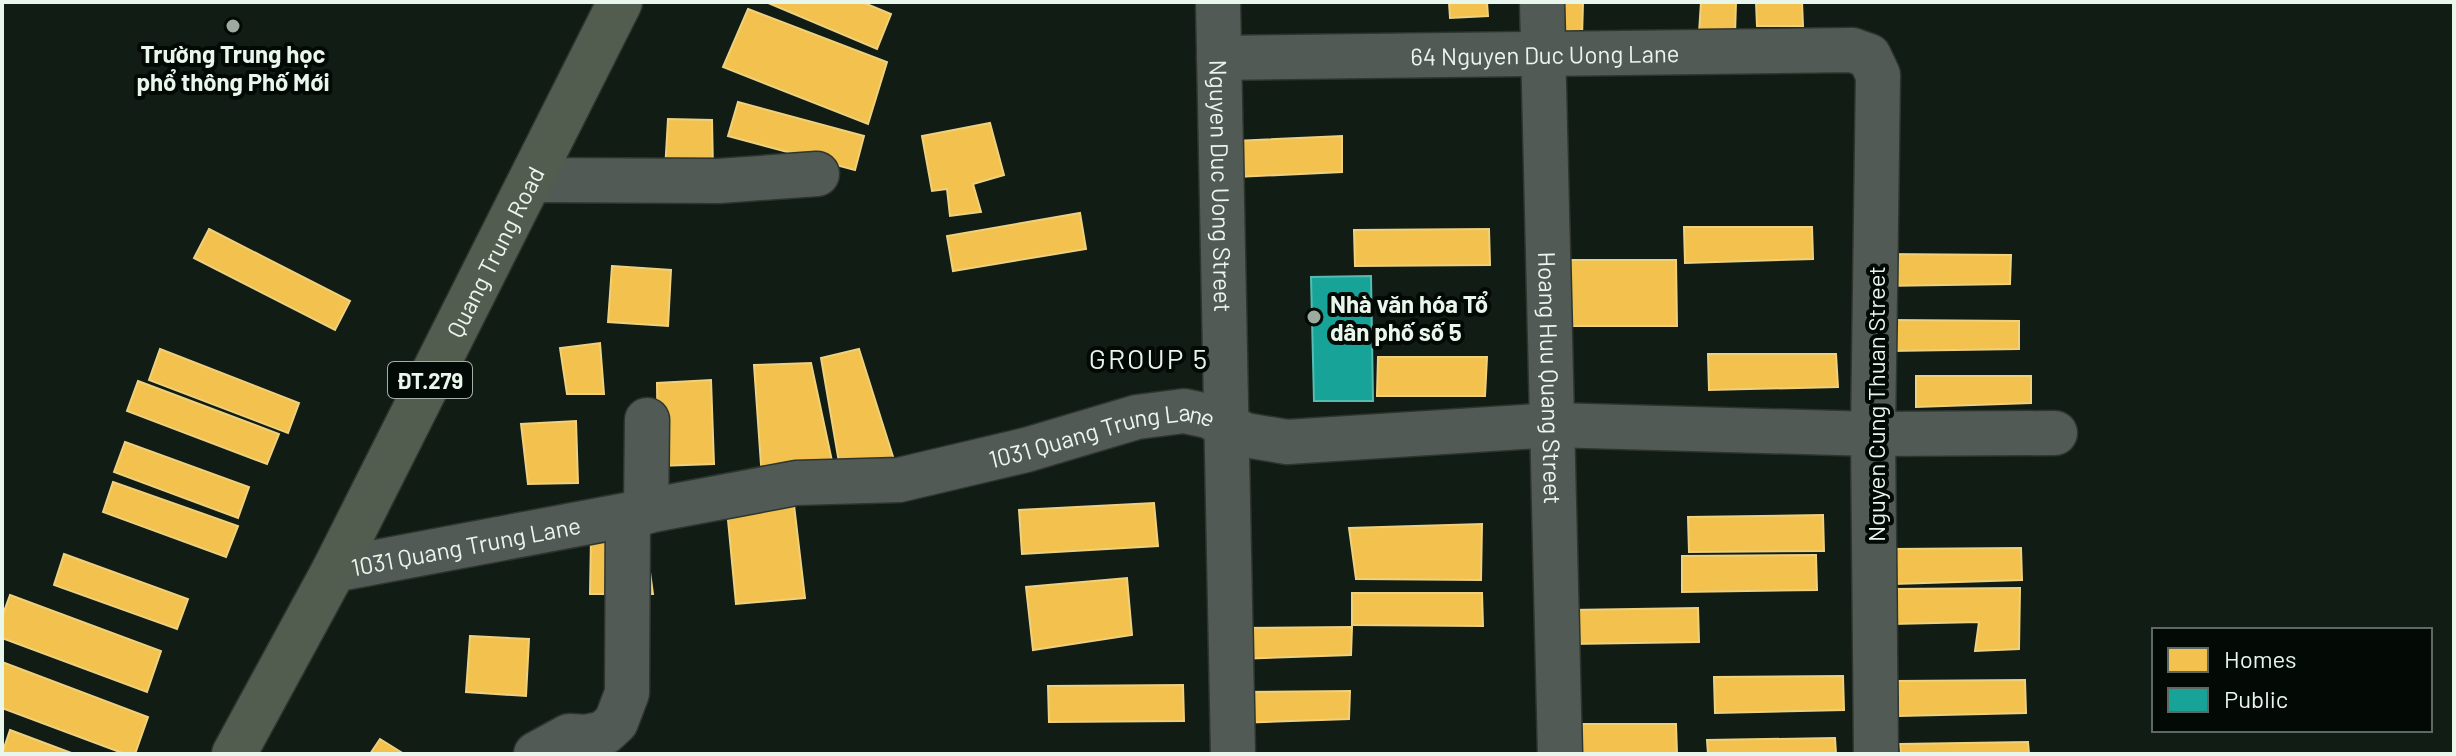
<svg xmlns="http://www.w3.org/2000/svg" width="2456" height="756" font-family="Barlow,sans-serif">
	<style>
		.homes { fill: #f2c14e; stroke: #efd17d; stroke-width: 2 }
		.public { fill: #17a398; stroke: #56bcb1; stroke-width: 2 }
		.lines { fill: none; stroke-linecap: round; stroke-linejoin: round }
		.street-casing { stroke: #2e352f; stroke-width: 47 }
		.primary-casing { stroke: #2e352f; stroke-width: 47 }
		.street { stroke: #515a54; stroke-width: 44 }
		.primary { stroke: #525d50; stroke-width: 44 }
		.poi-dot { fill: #9daaa0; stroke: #030904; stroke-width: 3 }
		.labels { text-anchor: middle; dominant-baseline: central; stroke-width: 8; stroke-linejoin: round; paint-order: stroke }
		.shield { fill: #030904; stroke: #a4afa6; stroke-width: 2 }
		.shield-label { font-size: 22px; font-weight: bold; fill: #e9f6ec }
		.poi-label { font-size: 24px; font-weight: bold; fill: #e9f6ec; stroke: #030904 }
		.street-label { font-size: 24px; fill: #e9f6ec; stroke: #030904 }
		.quarter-label { font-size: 28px; letter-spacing: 2px; fill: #e9f6ec; stroke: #030904 }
	</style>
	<rect width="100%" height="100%" fill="#111c14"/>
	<!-- homes -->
	<g class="homes">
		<polygon points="766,2 862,2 891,14 877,49"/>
		<polygon points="1449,2 1487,2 1488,16 1450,18"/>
		<polygon points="1547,2 1583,2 1582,38 1546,36"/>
		<polygon points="1701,2 1736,2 1735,35 1699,33"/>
		<polygon points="1756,2 1802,2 1803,26 1757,26"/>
		<polygon points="748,9 887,62 868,124 723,67"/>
		<polygon points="738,102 864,136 855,170 728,136"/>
		<polygon points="668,119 712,120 713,170 665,171"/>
		<polygon points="990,123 1004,175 973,184 981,212 950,216 947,189 932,191 922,136"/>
		<polygon points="1342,136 1342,172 1236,177 1235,141"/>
		<polygon points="1080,213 1086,249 953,271 947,236"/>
		<polygon points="1684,227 1812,227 1813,259 1685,263"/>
		<polygon points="209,229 350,301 335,330 194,258"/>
		<polygon points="1489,229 1490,265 1355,266 1354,230"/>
		<polygon points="1881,254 2011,255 2010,284 1881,286"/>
		<polygon points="1558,260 1676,260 1677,326 1558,326"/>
		<polygon points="612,266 671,270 668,326 608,322"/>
		<polygon points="1890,320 2019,321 2019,349 1890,351"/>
		<polygon points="600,343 604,394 567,394 560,348"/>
		<polygon points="160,349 299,403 288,433 149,380"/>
		<polygon points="859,349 895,463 841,474 821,358"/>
		<polygon points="1708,354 1836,354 1838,387 1709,390"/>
		<polygon points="1378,357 1487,357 1485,396 1377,396"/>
		<polygon points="811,363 835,475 762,479 754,365"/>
		<polygon points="1916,376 2031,376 2031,403 1916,407"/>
		<polygon points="711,380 714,464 658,466 657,383"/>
		<polygon points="138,381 279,434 267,464 127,411"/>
		<polygon points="576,421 578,483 528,484 521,424"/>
		<polygon points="125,442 249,487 238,518 114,472"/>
		<polygon points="113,482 238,526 226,557 103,512"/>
		<polygon points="792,488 805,598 736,604 726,499"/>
		<polygon points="1154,503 1158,546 1022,554 1019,510"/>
		<polygon points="1823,515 1824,551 1689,552 1688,517"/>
		<polygon points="1482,524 1481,580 1356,579 1349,528"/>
		<polygon points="632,537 631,572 650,572 653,594 590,594 591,538"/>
		<polygon points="2021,548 2022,580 1894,584 1892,549"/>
		<polygon points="64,554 188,599 177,629 54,585"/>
		<polygon points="1816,555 1817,590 1682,592 1682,556"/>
		<polygon points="1127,578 1132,635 1033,650 1026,587"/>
		<polygon points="2020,588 2019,649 1975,651 1979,622 1893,624 1891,589"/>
		<polygon points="1352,593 1482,593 1483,626 1352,625"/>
		<polygon points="10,595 161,651 147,692 2,638 2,617"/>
		<polygon points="1698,608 1699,642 1571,644 1570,610"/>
		<polygon points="1352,627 1351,655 1237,659 1237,628"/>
		<polygon points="470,636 529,639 526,696 466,692"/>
		<polygon points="2,662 148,717 135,754 125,754 2,708"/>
		<polygon points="1843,676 1844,710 1715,713 1714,677"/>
		<polygon points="2025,680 2026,713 1899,716 1897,681"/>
		<polygon points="1183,685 1184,721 1049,722 1048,686"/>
		<polygon points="1350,691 1349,719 1236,723 1235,692"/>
		<polygon points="1562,724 1676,724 1677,754 1562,754"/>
		<polygon points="10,730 74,754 2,754"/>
		<polygon points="1835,738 1836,754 1708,754 1707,740"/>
		<polygon points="380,739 404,754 370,754"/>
		<polygon points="2028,742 2029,754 1901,754 1900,744"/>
	</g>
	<!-- public -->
	<polygon class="public" points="1371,276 1373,401 1314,401 1311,277"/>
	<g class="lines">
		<defs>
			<g id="street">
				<path id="s1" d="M 1218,2 L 1233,754"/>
				<path id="s2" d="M 1542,2 L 1560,754"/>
				<path id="s3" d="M 1219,58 L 1852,50 L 1869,56 L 1878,75 L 1873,434 L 1876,754"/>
				<polyline points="531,180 719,181 817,174"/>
				<polyline points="646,512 647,420"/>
				<path id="s4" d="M 334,570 L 796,483 L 899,480 L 1026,450 L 1137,417 L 1184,411 L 1208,416 L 1245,435 L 1287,442 L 1553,425 L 1873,434 L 2055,433"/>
				<polyline points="536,754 569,736 587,737 604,733 616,722 627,693 628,515"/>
			</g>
			<g id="primary">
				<path id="s5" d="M 234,754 L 334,570 L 620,2"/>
			</g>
		</defs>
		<!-- street casing -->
		<use href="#street" class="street-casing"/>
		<!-- primary casing -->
		<use href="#primary" class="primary-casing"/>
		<!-- street -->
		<use href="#street" class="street"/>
		<!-- primary -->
		<use href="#primary" class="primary"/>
	</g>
	<!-- markers -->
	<g class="poi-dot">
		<circle cx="233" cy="26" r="8"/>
		<circle cx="1314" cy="317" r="8"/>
	</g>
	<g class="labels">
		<!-- shield labels -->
		<rect class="shield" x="388" y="362" width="84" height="36" rx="6"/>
		<g class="shield-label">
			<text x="430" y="380">ĐT.279</text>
		</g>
		<!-- poi labels -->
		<g class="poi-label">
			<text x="233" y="53">Trường Trung học<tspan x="233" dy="28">phổ thông Phố Mới</tspan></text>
			<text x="1330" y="303" text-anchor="start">Nhà văn hóa Tổ<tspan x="1330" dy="28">dân phố số 5</tspan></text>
		</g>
		<!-- street labels -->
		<g class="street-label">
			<text stroke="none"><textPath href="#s3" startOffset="326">64 Nguyen Duc Uong Lane</textPath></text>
			<text stroke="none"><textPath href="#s1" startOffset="184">Nguyen Duc Uong Street</textPath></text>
			<text stroke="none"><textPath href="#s5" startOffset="566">Quang Trung Road</textPath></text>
			<text stroke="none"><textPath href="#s2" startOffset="376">Hoang Huu Quang Street</textPath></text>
			<text transform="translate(1875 404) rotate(-90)">Nguyen Cung Thuan Street</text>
			<text stroke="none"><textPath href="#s4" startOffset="782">1031 Quang Trung Lane</textPath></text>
			<text stroke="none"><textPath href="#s4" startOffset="134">1031 Quang Trung Lane</textPath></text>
		</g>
		<!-- quarter labels -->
		<g class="quarter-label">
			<text x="1149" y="358">GROUP 5</text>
		</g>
	</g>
	<!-- border -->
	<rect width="2456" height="756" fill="none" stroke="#e9f6ec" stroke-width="8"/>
	<!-- legend -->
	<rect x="2152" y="628" width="280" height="104" fill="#030904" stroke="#5f6861" stroke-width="2"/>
	<rect x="2168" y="648" width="40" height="24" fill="#f2c14e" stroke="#5f6861" stroke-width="2"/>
	<text x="2224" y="668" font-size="24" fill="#e9f6ec">Homes</text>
	<rect x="2168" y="688" width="40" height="24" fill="#17a398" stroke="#5f6861" stroke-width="2"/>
	<text x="2224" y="708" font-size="24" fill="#e9f6ec">Public</text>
</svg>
